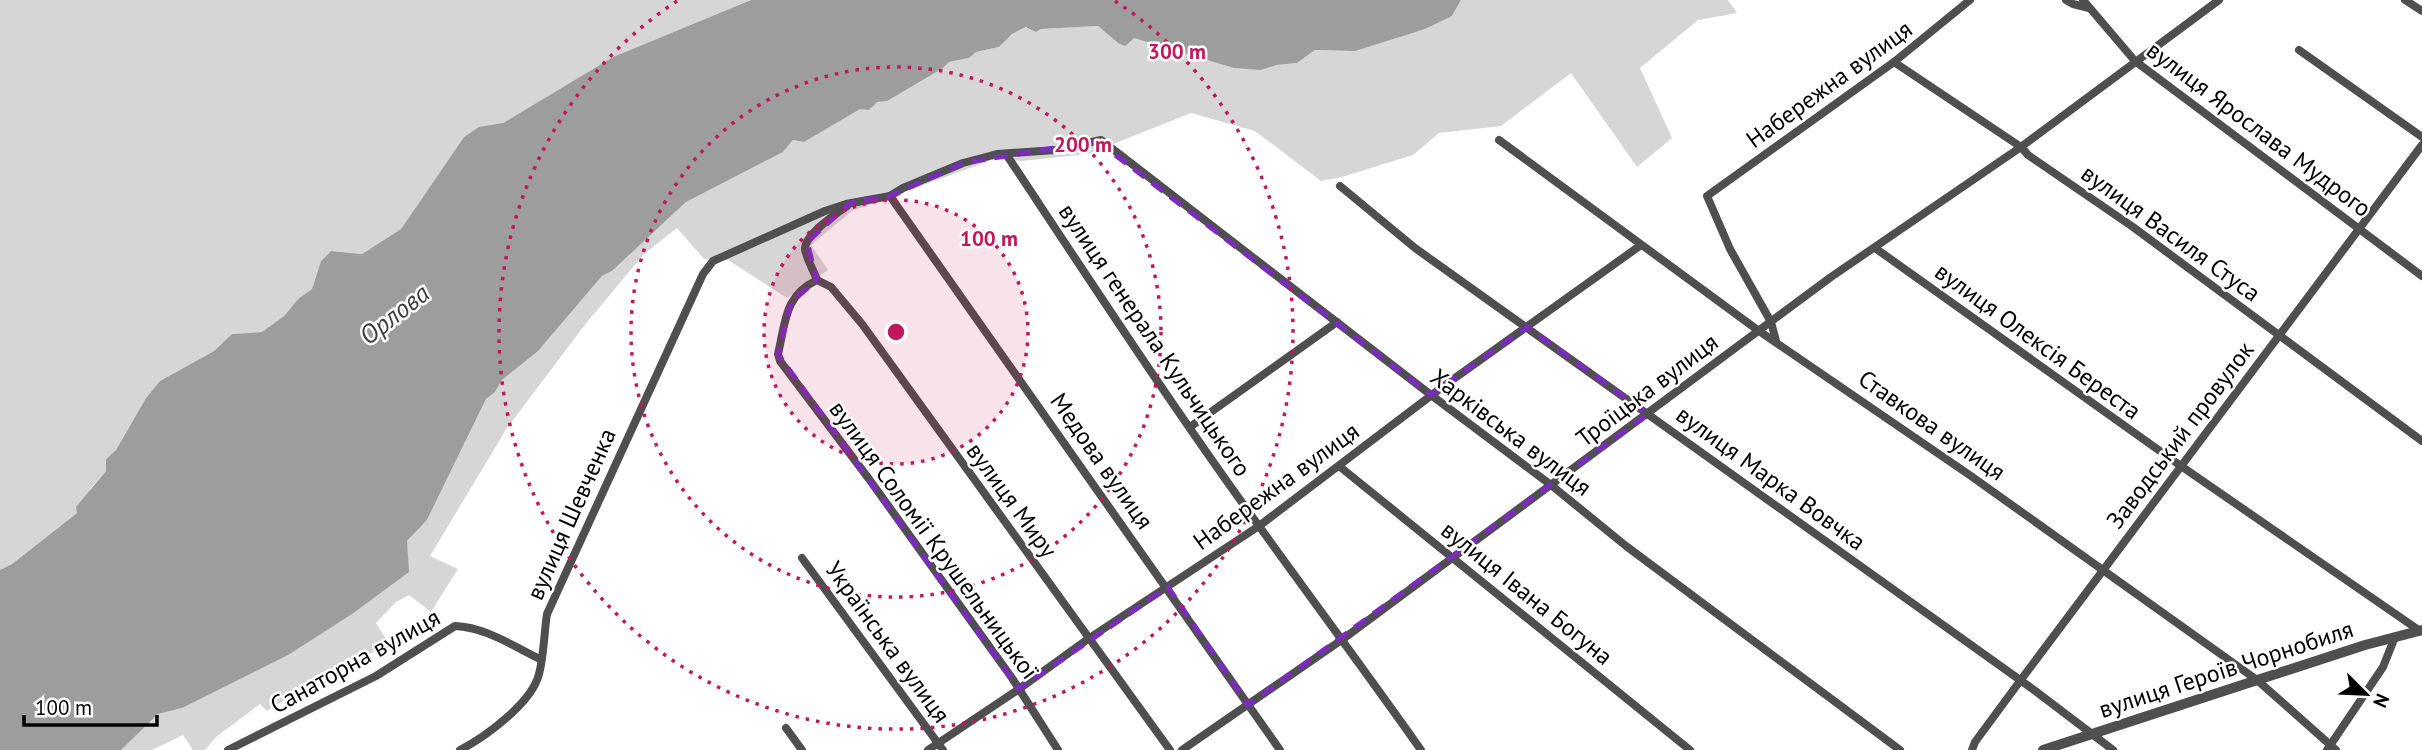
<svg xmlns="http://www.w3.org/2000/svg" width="2422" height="750" font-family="'PT Sans',sans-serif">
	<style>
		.green { fill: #d6d6d6 }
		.water { fill: #9d9d9d }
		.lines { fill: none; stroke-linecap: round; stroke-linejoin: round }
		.minor { stroke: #4f4f4f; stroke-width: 8 }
		.tertiary { stroke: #4f4f4f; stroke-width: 10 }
		.marked { fill: none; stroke: #7b2cbf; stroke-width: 5; stroke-dasharray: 14 9; stroke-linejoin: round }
		.ring { fill: none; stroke: #c2185b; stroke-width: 3.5; stroke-dasharray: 3.5 7 }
		.labels { text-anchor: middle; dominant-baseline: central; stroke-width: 5; stroke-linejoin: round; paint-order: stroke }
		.street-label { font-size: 24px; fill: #000; stroke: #fff }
		.water-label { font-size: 26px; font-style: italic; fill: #3e3e3e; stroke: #fff }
		.centre { fill: #c2185b; stroke: #fff; stroke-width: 3.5 }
		.ring-label { font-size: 21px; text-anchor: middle; font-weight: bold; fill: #c2185b; stroke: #fff; stroke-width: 5; stroke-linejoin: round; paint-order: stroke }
	</style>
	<rect width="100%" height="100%" fill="#fff"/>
	<!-- green -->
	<g class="green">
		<polygon points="0,0 751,0 613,57 503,123 464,137 401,229 362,254 331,251 321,261 312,289 298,299 284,316 262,332 232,334 214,351 160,381 146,398 116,450 106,459 106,471 91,488 77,513 12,564 0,570"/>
		<polygon points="1461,0 1728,0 1737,13 1698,20 1640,68 1672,138 1637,167 1571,73 1501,126 1439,133 1413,155 1342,177 1321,181 1255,131 1191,113 1088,154 1022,161 992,160 852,211 811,245 828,270 787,298 728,260 704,259 677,228 644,254 587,322 507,428 430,556 458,569 431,612 409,595 396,602 376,623 389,644 316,681 267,711 260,704 216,737 205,750 193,750 183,735 152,750 121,750 158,714 182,708 407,541 427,520 486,399 495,392 502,380 538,351 602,276 612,271 686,202 783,152 793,140 804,142 860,108 877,102 943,68 949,62 969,58 976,52 999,47 1012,34 1027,27 1041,29 1098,26 1118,43 1134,38 1261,70 1277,65 1297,63 1315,50 1355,51 1452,16"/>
	</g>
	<!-- water -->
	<polygon class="water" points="751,0 1461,0 1452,16 1425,29 1355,51 1315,50 1297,63 1277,65 1261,70 1234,68 1134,38 1125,46 1118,43 1098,26 1041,29 1036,32 1026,27 1012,34 999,47 976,52 969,58 949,62 943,68 887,101 877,102 869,110 860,109 804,142 793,140 783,152 686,202 612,271 602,276 538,351 502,380 495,392 486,399 427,520 407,541 409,572 352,614 288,655 182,708 158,714 121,750 0,750 0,570 12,564 77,513 76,507 106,471 106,459 116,450 146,398 160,381 214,351 232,334 262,332 284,316 298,299 312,289 321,261 331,251 362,254 401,229 464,137 479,127 503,123 613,57"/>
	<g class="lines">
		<!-- minor -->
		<g class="minor">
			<polyline points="2066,0 2073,4 2089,8"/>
			<polyline points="2083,0 2135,61 2422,276"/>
			<polyline points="2405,0 2422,11"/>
			<polyline points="2299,50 2422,137"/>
			<polyline points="1894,62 2021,147 2028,155 2133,227 2422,441"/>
			<polyline points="1499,140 1759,331 1971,476 2257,680 2336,750"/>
			<path d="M 1006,154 C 1089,279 1171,405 1259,526 C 1313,601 1368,675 1421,750"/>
			<polyline points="1340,186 1415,248 2034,690 2113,750"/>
			<polyline points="890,196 1280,750"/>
			<polyline points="1875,248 2181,466 2420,631"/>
			<polyline points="817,280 831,287 862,324 1170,750"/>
			<path d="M 817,280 C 784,296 786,321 778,354 L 780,361 L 869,479 L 1012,678 L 1058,750"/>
			<path d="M 817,280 C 814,271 806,258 805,249 C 805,234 836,214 847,206"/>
			<polyline points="1776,341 1771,322 1730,249 1707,196 1894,62 1970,0"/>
			<polyline points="1190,427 1337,322"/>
			<polyline points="1339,466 1690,750"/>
			<polyline points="802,558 943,750"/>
			<polyline points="786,728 802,750"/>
			<path d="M 228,750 L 376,676 L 455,626 C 485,627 513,646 540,659"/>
			<path d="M 460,750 C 485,737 532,703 539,674 C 544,655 544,633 547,614 L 703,274 L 713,261 L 825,211 L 846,204 L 890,196 L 903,188 L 963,163 L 997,154 L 1056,150 L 1101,140 L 1431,395 L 1551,485 L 1626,546 L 1900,750"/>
			<polyline points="928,750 1019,689 1088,639 1259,526 1441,388 1641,245"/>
			<polyline points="1182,750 1343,639 1831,277 2021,147 2219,0"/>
			<polyline points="1972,750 1975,742 2020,681 2422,145"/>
			<polyline points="2327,750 2383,667 2395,637"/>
		</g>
		<!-- tertiary -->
		<polyline class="tertiary" points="2043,750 2365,645 2422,630"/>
	</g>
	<!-- marked area -->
	<path class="marked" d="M 1097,141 L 1431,395 L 1527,327 L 1648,414 L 1248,705 L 1168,587 L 1019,689 L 778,354 L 791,302 L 817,280 L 807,242 L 850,203 L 890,196 L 963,163 Z"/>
	<!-- distance rings -->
	<circle cx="896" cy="332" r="132" fill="#c2185b" fill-opacity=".12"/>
	<g class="ring">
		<circle cx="896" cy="332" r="132"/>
		<circle cx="896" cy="332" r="265"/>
		<path d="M1115 1A397 397 0 1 1 677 1"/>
	</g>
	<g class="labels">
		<!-- street labels -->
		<g class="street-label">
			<text transform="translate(1829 84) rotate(-36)">Набережна вулиця</text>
			<text transform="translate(2259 129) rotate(37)">вулиця Ярослава Мудрого</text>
			<text transform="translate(2171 233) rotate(36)">вулиця Василя Стуса</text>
			<text transform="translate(1155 340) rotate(56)">вулиця генерала Кульчицького</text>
			<text transform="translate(2038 341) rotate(36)">вулиця Олексія Береста</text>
			<text transform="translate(1647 390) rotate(-37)">Троїцька вулиця</text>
			<text transform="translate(1932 425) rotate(35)">Ставкова вулиця</text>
			<text transform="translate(1511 432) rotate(37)">Харківська вулиця</text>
			<text transform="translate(2180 435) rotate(-53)">Заводський провулок</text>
			<text transform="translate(1102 461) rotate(55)">Медова вулиця</text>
			<text transform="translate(1771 478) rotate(36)">вулиця Марка Вовчка</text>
			<text transform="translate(1276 486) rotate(-36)">Набережна вулиця</text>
			<text transform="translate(1012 500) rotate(54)">вулиця Миру</text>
			<text transform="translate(571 514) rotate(-66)">вулиця Шевченка</text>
			<text transform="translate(934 540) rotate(54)">вулиця Соломії Крушельницької</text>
			<text transform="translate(1527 593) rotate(39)">вулиця Івана Богуна</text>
			<text transform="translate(888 642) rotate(54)">Українська вулиця</text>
			<text transform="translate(355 661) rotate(-29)">Санаторна вулиця</text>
			<text transform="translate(2226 669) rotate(-18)">вулиця Героїв Чорнобиля</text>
		</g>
		<!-- water labels -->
		<g class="water-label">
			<text transform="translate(394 314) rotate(-38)">Орлова</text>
		</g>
	</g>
	<circle cx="896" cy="332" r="10" class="centre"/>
	<g class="ring-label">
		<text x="1177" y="59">300 m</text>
		<text x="1083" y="152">200 m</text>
		<text x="989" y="246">100 m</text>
	</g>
	<!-- north arrow -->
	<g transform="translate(2366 694) rotate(114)" stroke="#ffffff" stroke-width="5" paint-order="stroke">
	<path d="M0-5L12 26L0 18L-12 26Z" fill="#000000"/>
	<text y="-10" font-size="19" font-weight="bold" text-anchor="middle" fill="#000000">N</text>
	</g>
	<!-- scale -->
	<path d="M24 715v10h133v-10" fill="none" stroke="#000000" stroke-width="3.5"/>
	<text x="35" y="715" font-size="21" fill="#000000" stroke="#ffffff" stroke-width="5" paint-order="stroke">100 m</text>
</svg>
